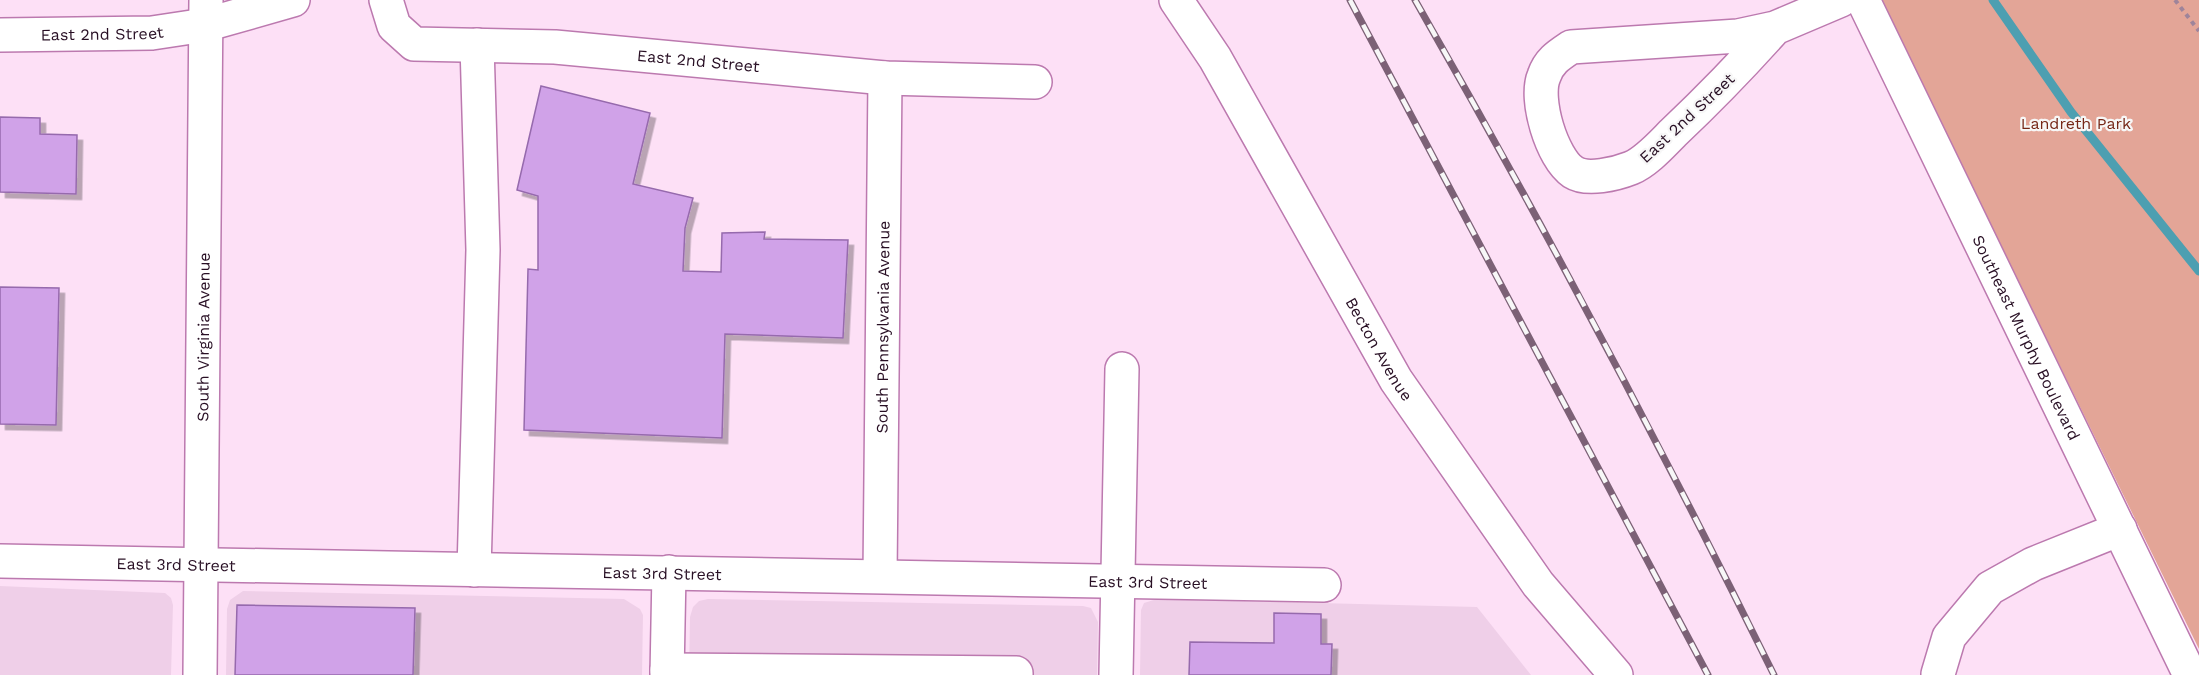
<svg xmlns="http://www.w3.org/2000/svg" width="2199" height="675" font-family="'Work Sans',sans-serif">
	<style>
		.built { fill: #efcfe8 }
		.green { fill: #e3a597 }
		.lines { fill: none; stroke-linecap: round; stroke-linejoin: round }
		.stream { stroke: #4d9fb1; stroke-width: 9 }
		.building { fill: #d0a2e8; stroke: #966aad; stroke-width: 1.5; filter: url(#shadow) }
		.minor-casing { stroke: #bc79af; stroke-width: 36 }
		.path { stroke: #9f849a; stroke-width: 4; stroke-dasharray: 4.5 4.5; stroke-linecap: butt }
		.minor { stroke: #fff; stroke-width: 33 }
		.rail-casing { stroke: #7c6176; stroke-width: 7 }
		.rail { stroke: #f7f7f7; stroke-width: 4.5; stroke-dasharray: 14; stroke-linecap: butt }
		.labels { text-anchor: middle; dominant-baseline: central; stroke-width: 4.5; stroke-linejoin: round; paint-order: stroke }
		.street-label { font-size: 16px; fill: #280f24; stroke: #f7f7f7 }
		.park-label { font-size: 16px; fill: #762717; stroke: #f7f7f7 }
	</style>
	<defs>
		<filter id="shadow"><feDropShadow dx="5.5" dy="5.5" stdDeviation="0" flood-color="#0004"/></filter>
	</defs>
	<rect width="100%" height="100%" fill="#fde0f6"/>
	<!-- built -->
	<g class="built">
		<polygon points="0,586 165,593 171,598 173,605 171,675 0,675"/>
		<polygon points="243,591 624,599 640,609 643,615 642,675 226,675 227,609 230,600"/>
		<polygon points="708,599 1083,606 1091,608 1098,622 1097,675 689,675 690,617 693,607 699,601"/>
		<polygon points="1157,599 1477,607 1531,675 1140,675 1141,610 1144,603"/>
	</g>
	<!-- green -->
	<polygon class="green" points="1880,0 2199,0 2199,649"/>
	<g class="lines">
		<!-- stream -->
		<polyline class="stream" points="1993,0 2071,112 2199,271"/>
	</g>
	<!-- building -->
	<g class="building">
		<polygon points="541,86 650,113 633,184 693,198 685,228 683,271 721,272 722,233 765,232 764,239 848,240 843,338 725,334 722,438 524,430 528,269 538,270 538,196 517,190"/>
		<polygon points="0,117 40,118 40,134 77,135 76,194 0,192"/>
		<polygon points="0,287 59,288 56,425 0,424"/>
		<polygon points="237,605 415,608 413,675 235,675"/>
		<polygon points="1274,613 1321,614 1321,644 1332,644 1331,675 1189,675 1190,642 1274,643"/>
	</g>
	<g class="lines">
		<defs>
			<g id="minor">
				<path id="s1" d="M 386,0 L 394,26 L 414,44 L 555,47 L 885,78 L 1035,82"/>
				<path id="s2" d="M 1176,0 L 1215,58 L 1396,380 L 1538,584 L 1616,675"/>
				<path id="s3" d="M 1863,0 L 2190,675"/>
				<path d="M 1775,28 C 1742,65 1709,99 1673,133 C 1662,144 1646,162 1631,168 C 1616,174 1587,181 1573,172 C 1552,158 1534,99 1544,76 C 1549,61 1559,55 1571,47 L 1738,36 L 1775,28 L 1841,0"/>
				<path id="s4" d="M 0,35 L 152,33 L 205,25 L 293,0"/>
				<path id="s5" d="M 0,561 L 1324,585"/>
				<polyline points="474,570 483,250 477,45"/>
				<path id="s6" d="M 880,576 L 885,78"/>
				<polyline points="667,670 1016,673 1016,675"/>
				<polyline points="1938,674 1949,637 1990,588 2033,564 2120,529"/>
				<path id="s7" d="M 200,675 L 206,0"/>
				<polyline points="667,675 669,572"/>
				<polyline points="1116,675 1122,369"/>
			</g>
		</defs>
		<!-- minor casing -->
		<use href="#minor" class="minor-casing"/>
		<!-- path -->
		<polyline class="path" points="2175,0 2199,31"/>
		<!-- minor -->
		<use href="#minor" class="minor"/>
		<defs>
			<g id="rail">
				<polyline points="1350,0 1708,675"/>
				<path d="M 1415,0 C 1542,222 1661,446 1774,675"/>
			</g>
		</defs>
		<!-- rail casing -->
		<use href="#rail" class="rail-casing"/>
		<!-- rail -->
		<use href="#rail" class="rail"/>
	</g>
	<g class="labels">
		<!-- street labels -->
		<g class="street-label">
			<text stroke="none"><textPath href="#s4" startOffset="102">East 2nd Street</textPath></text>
			<text stroke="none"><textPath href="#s1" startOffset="339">East 2nd Street</textPath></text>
			<text transform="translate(1687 118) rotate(-43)">East 2nd Street</text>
			<text stroke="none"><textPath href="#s6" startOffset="249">South Pennsylvania Avenue</textPath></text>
			<text stroke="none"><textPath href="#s3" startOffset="375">Southeast Murphy Boulevard</textPath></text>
			<text stroke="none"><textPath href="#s7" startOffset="338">South Virginia Avenue</textPath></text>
			<text stroke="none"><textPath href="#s2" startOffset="404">Becton Avenue</textPath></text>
			<text stroke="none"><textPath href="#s5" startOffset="176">East 3rd Street</textPath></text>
			<text stroke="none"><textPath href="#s5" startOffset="662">East 3rd Street</textPath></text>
			<text stroke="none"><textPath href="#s5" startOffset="1148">East 3rd Street</textPath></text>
		</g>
		<!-- park labels -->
		<g class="park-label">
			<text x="2076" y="123">Landreth Park</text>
		</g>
	</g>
</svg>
